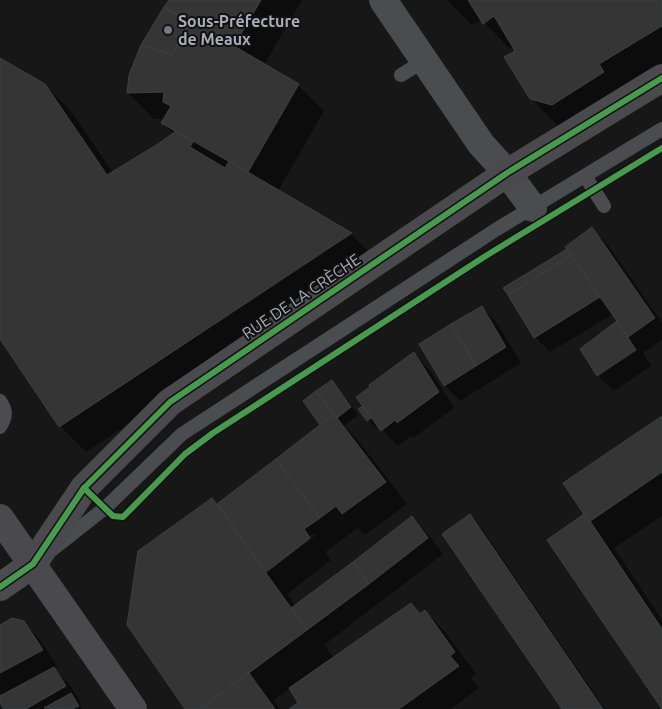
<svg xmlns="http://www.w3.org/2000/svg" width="662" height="709" font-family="Ubuntu,sans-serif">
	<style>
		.shadow { fill: #0007; fill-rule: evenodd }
		.building { fill: #353536; stroke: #3f4043 }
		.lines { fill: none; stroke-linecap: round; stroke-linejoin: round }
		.lane { stroke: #4b4c50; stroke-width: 14 }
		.street { stroke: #4b4c50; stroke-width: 28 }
		.secondary { stroke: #4a4a4e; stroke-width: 28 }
		.cycleway-casing { stroke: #111113; stroke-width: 9 }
		.cycleway { stroke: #469c4c; stroke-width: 6 }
		.poi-dot { fill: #757880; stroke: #111113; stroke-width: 2 }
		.labels { text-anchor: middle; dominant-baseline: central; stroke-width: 4; stroke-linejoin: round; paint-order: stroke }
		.poi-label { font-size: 16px; font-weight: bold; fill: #a8adb8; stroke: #111113; text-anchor: start }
		.street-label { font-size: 16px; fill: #a8adb8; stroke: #111113 }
	</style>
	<rect width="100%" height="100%" fill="#171717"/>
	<!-- shadow -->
	<g class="shadow">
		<polygon points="171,0 302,0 264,65 298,85 324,111 278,191 351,234 377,260 86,452 60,426 0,337 0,60 44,85 71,111 113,173 174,134 162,123 165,119 154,119 128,93"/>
		<polygon points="447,0 662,0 662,68 578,131 557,125 531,98 514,46 510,49 482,20 472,25"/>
		<polygon points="592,229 608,245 662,323 662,340 643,353 651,366 614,391 598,376 581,349 619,322 613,314 550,352 535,337 567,250"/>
		<polygon points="482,307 497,323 521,363 460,401 445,385"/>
		<polygon points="414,353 429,369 454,408 413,438 411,436 398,446 379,426 375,428 360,410"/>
		<path d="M 332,381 L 339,389 L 358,415 L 344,426 L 356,438 L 407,504 L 365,535 L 358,528 L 325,552 L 331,560 L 287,594 L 296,606 L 412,518 L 428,534 L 443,554 L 324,645 L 334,659 L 411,605 L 421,615 L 425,611 L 446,633 L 476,674 L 471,678 L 479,688 L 451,709 L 292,709 L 300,703 L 291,688 L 274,700 L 280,709 L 186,709 L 212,500 L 218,505 L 323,425 ZM 314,533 L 316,535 L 269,571 L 269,568 Z"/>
		<polygon points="662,418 662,516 614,548 662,620 662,709 585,515"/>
		<polygon points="470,516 478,523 605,709 563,709"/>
		<polygon points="23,622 39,639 57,666 53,668 69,684 81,702 79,703 83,709 5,709 0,701 0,697 2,696 0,693 0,626"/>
	</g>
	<!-- building -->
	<g class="building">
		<polygon points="169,0 261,0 234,46 299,84 248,172 161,123 171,106 163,102 164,92 127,93 129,75 141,45 172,55 190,22 164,7"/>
		<polygon points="468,0 662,0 662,26 599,64 604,72 552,105 530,99 504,57 515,51 494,16 483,24"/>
		<polygon points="164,7 190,22 172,55 141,45"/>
		<polygon points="0,58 45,84 107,175 158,144 176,131 193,142 190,147 225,168 229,161 352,233 59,427 0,339"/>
		<polygon points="592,227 655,318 628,337 565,247"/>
		<polygon points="567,249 571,255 508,295 503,288"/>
		<polygon points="571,255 600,297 534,338 508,295"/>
		<polygon points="482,306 506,347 476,366 451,324"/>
		<polygon points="617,321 636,350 597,376 580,349"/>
		<polygon points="451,324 476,366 444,386 419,344"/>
		<polygon points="414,352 439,392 397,423 395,420 381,431 356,397 370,387 369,385"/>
		<polygon points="332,380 351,407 337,418 316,391"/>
		<polygon points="316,391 334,414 320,425 303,401"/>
		<polygon points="363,406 371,418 367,421 358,409"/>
		<polygon points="334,414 386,482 342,514 336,506 320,518 276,459"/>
		<polygon points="662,416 662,472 589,522 563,483"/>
		<polygon points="276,459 320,518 304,529 310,538 266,572 217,504"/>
		<polygon points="212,498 307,630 200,709 185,709 127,625 138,551"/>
		<polygon points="470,514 603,709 562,709 442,534"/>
		<polygon points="584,514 589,522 590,521 662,629 662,709 547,540"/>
		<polygon points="412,516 428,538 369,584 353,562"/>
		<polygon points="353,562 369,584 307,630 291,608"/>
		<polygon points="411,603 420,614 425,610 455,652 450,656 459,666 399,709 289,709 298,703 289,688"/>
		<polygon points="12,618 24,621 43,650 0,673 0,625"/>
		<polygon points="54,667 66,686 26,709 4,709 0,703 0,696"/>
		<polygon points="249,673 275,709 200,709"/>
		<polygon points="71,693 79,706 72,709 44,708"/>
	</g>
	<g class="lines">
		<!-- lane -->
		<g class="lane">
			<polyline points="401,75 424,61"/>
			<polyline points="585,176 604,206"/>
			<path d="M 0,401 C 7,411 6,417 0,427"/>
			<polyline points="53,549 105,508 182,434 497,229 662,129"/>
		</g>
		<!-- street -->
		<g class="street">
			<polyline points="383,0 481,144 507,173 533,208"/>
			<polyline points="0,587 33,564"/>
		</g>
		<!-- secondary -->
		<g class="secondary">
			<polyline points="0,518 133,709"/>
			<polyline points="33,564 84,488 170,402 507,173 662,78"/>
		</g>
		<defs>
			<g id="cycleway">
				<polyline points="84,488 113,516 123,517 185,454 213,433 484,257 662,148"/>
				<polyline points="0,587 33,564 84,488 170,402 507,173 662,78"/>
			</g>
		</defs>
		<!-- cycleway casing -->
		<use href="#cycleway" class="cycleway-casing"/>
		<!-- cycleway -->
		<use href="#cycleway" class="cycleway"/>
	</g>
	<!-- markers -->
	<circle class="poi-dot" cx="168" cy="30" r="5"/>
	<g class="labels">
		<!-- poi labels -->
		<g class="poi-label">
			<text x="178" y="21">Sous-Préfecture<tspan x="178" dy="18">de Meaux</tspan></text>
		</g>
		<!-- street labels -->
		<g class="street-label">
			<text transform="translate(301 296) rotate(-34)">RUE DE LA CRÈCHE</text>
		</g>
	</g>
</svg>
